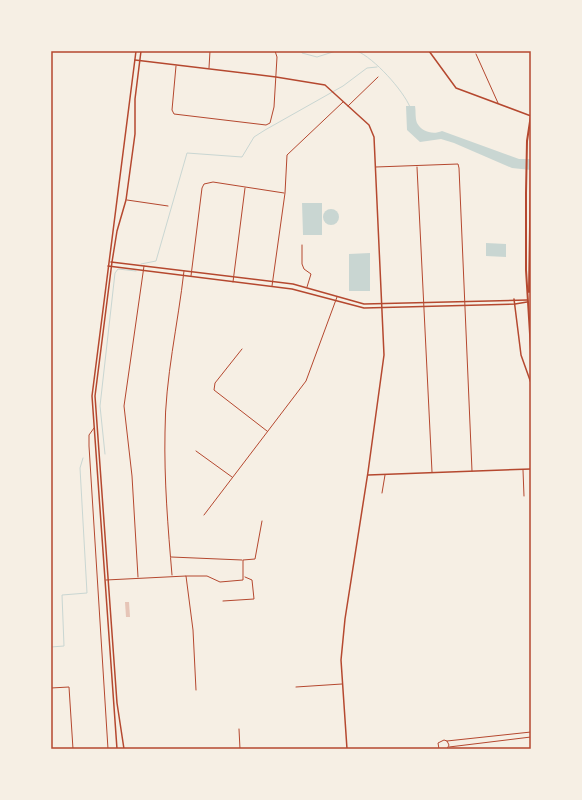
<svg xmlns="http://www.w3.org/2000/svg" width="582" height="800" font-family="Poppins,sans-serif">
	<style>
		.water { fill: #c9d6d2 }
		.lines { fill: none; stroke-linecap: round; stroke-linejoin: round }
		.stream { stroke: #c9d6d2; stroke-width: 1 }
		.building { fill: #e6c5b7 }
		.minor { stroke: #b5482f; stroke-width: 1 }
		.tertiary { stroke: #b5482f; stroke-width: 1.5 }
		.secondary { stroke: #b5482f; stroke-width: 1.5 }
		.primary { stroke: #b5482f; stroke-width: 2 }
		.neatline { fill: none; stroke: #b5482f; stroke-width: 1.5 }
	</style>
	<rect width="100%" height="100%" fill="#f6efe4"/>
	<!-- water -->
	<g class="water">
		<path d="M 406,106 L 415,106 C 416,111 415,118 417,123 C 422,132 433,135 442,131 L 519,159 L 531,159 L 531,170 L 512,168 L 454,143 L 441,139 L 420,142 L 407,130 Z"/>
		<polygon points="302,203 322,203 322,235 303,235"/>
		<circle cx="331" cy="217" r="8"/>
		<polygon points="486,243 506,244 506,257 486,256"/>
		<polygon points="370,253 370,291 349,291 349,254"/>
	</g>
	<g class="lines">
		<!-- stream -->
		<g class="stream">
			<polyline points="302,51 302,53 317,57 336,51"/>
			<path d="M 357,51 C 374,58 403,90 410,107"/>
			<polyline points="141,264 156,261 187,153 242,157 254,137 265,130 343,86 367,68 377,67"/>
			<polyline points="105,454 100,406 115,273 118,269 136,271"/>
			<polyline points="51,647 64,646 62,595 87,593 80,468 83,458"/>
		</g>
	</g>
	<!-- building -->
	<polygon class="building" points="125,602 129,602 130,617 126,617"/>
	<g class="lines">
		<!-- minor -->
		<g class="minor">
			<polyline points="476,54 498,103"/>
			<polyline points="176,66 172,110 174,114 266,125 270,123 274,107 277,57 275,51"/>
			<polyline points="209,68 210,51"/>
			<polyline points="348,106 378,77"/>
			<polyline points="376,167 458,164 459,168 472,471"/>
			<polyline points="417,167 432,472"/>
			<polyline points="127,200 168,206"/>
			<polyline points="302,245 302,264 304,269 311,274 307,287"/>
			<polyline points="191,276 202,188 204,184 213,182 284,193"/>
			<polyline points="233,282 245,188"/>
			<polyline points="272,286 285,193 287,155 343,102"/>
			<polyline points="242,349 215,383 214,390 267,431"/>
			<polyline points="94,428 89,435 89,446 108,749"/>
			<polyline points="196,451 232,477"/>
			<polyline points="523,470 524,496"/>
			<polyline points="382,493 385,475"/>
			<polyline points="204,515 306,381 337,297"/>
			<polyline points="171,557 242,560"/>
			<path d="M 172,575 C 168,528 164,480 165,432 C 165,379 178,324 184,271"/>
			<polyline points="186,576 207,576 220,582 243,580 243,560 255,559 262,521"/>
			<polyline points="138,577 132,476 124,406 144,266"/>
			<polyline points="106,580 186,576 193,630 196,690"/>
			<polyline points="223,601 254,599 252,580 245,577"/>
			<polyline points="296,687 342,684"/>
			<polyline points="51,688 69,687 73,749"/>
			<polyline points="239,729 240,749"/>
			<polyline points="447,741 531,732"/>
			<polyline points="449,747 531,737"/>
			<polyline points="439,749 438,743 444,740 447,741 449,745 447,749"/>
		</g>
		<!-- tertiary -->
		<g class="tertiary">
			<polyline points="135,60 276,77 325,85 369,125 374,137 384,355 368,472 345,619 341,660 347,749"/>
			<polyline points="514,299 521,355 531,383"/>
			<polyline points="368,475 531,469"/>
		</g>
		<!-- secondary -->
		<g class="secondary">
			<polyline points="429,51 456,88 531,116"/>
			<polyline points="111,262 293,284 364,304 527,300"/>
			<polyline points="108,266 292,289 364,308 515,304 527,302"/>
			<polyline points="117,749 92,396 136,51"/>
			<polyline points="124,749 117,703 95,396 112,262 117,231 126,200 135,134 135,99 141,51"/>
		</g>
		<!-- primary -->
		<g class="primary">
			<polyline points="531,115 527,141 526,193 526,270 531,350"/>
			<polyline points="529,292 531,162"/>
		</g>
	</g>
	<!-- border -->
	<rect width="582" height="800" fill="none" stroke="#f6efe4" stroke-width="104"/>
	<rect x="52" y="52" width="478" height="696" class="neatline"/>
</svg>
